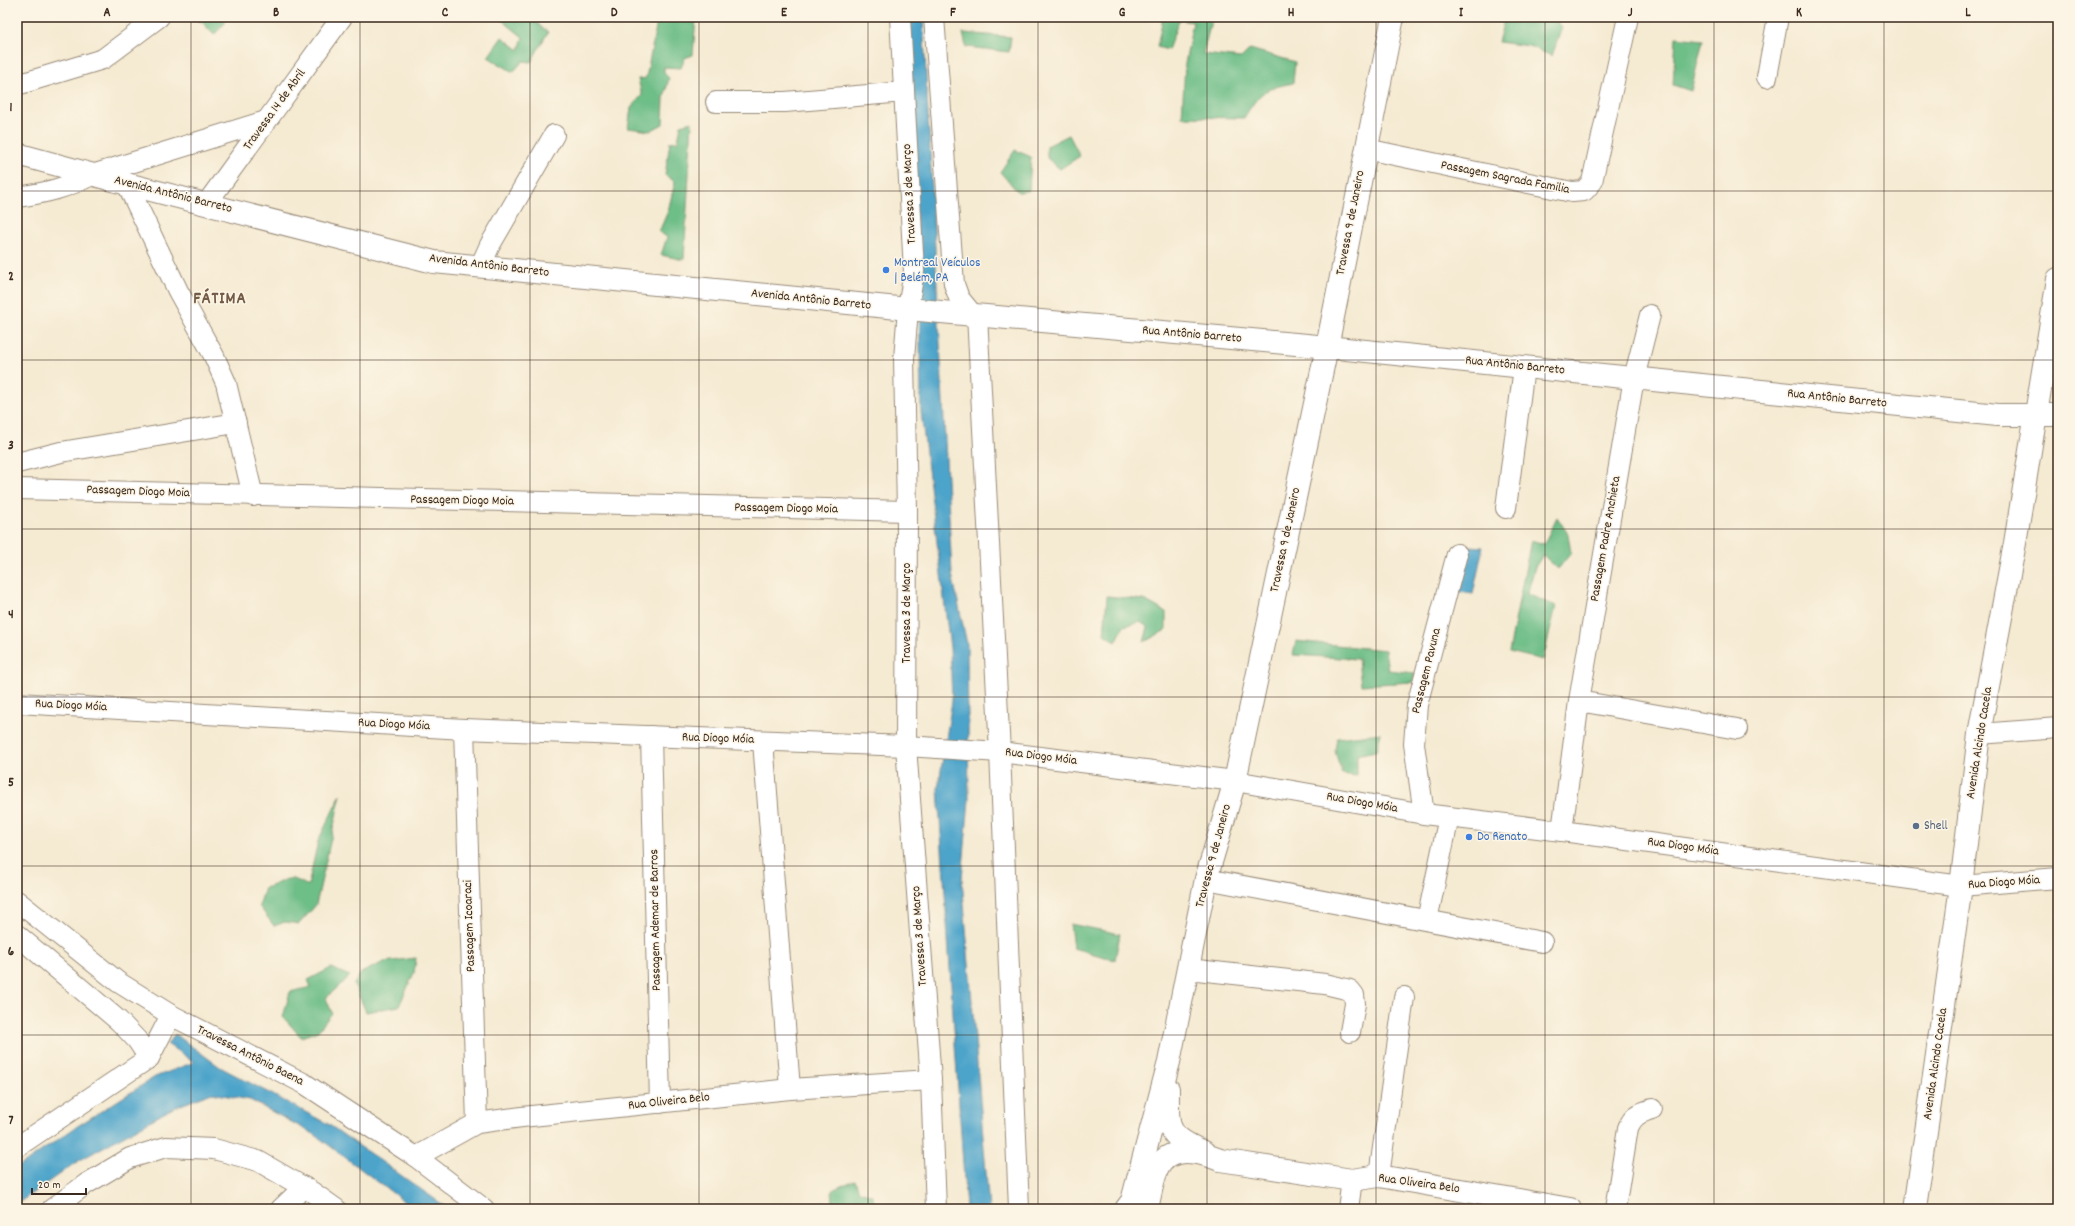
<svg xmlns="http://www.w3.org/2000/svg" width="2075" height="1226" font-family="Dekko,sans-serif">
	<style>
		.forest { fill: #6ebe88; stroke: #547453 }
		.water { fill: #4da4ca; stroke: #446774 }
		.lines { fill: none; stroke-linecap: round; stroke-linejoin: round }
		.minor-casing { stroke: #988a78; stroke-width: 22 }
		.major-casing { stroke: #988a78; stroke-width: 24 }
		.minor { stroke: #fff; stroke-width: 20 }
		.major { stroke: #fff; stroke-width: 22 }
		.grid { fill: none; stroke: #3b2a1e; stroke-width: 1; stroke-opacity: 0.55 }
		.shop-dot { fill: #3f7fe0; stroke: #fcf5e5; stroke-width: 1.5 }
		.service-dot { fill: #5c6f8a; stroke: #fcf5e5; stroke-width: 1.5 }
		.labels { text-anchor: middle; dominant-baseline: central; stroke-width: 3; stroke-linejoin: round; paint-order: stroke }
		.street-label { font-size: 13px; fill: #3b2a1e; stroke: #fcf5e5 }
		.shop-label { font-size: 13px; fill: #366cbe; stroke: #fcf5e5; text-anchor: start }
		.service-label { font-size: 13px; fill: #4e5e75; stroke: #fcf5e5; text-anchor: start }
		.district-label { font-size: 17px; font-weight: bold; letter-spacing: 1px; fill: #725c47; stroke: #fcf5e5 }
		.neatline { fill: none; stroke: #3b2a1e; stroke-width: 1.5 }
		.grid-label { font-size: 13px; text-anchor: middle; font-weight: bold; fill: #3b2a1e }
	</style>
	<rect width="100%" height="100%" fill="#fcf5e5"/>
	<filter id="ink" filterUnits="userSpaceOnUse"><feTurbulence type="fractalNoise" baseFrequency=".025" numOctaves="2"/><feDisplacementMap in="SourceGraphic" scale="8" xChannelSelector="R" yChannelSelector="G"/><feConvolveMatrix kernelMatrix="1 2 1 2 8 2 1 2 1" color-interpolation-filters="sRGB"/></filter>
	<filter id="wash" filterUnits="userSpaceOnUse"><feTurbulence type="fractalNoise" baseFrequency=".012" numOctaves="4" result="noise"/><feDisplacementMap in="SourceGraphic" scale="16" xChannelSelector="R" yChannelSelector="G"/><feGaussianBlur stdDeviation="0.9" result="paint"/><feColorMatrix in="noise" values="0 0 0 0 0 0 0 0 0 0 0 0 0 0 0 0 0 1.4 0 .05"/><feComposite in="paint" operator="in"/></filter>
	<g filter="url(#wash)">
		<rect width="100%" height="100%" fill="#f5ead2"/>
		<!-- forest -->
		<g class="forest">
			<polygon points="189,17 220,17 226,22 214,35 202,22"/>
			<polygon points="498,17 529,17 548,32 531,62 523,61 513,72 488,57 502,37 519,50 523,37"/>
			<polygon points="658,17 696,17 693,55 685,58 681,68 664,67 664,73 669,78 664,98 663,124 650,131 628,128 631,108 642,95 638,79 646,78"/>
			<path d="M 1163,17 L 1212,17 L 1203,54 L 1241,58 L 1250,49 L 1295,62 L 1293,83 C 1263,89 1260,92 1244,118 L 1182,117 L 1185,64 L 1193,22 L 1179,20 L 1168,50 L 1157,47 Z"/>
			<polygon points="1505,17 1553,17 1562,27 1552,56 1529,46 1498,42"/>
			<polygon points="963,33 1011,37 1009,52 966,47"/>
			<polygon points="1676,37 1703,40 1691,91 1673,85"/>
			<polygon points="692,122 684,260 661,255 667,237 659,232 668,211 675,182 665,175 670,142 678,141 681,125"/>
			<polygon points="1069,135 1080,156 1060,169 1047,158 1047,146"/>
			<polygon points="1015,150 1031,157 1029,191 1018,192 1000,172"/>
			<polygon points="1557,517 1568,534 1571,553 1558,569 1543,555 1535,567 1527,594 1556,606 1543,660 1509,652 1531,540 1544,544"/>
			<polygon points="1107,596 1144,600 1166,612 1166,630 1144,642 1148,627 1140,622 1124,626 1116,642 1104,634"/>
			<polygon points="1296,641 1385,650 1388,670 1415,673 1413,682 1361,685 1358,659 1293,655"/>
			<polygon points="1381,733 1376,751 1357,755 1357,776 1342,774 1335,751 1337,738"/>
			<path d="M 341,794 L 316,905 L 299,924 L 285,922 L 274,926 L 259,906 L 265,888 C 289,880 286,873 308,886 L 318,841 Z"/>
			<polygon points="1070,924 1120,934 1115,960 1073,948"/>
			<polygon points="416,958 414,973 399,1006 366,1012 354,984 361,973 384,962"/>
			<polygon points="331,968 350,976 326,998 332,1013 318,1031 301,1037 283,1017 290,992 311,987 308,980"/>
			<polygon points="855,1180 859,1191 872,1195 876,1209 811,1209 811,1203 833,1203 832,1190"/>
		</g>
		<!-- water -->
		<g class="water">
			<polygon points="908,17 923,17 952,574 967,644 969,800 962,879 989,1209 966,1209 938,789 952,701 950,648 921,412 919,283"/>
			<polygon points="1470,546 1483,547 1473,594 1460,592"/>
			<polygon points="175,1034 220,1067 328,1124 449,1209 414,1209 314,1134 250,1100 212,1093 173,1108 75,1163 17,1204 17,1168 76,1127 155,1077 194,1062 167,1044"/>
		</g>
	</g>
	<g filter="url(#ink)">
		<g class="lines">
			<defs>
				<g id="minor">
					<polyline points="900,17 914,271 908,309 904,359 907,511 906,746 931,1080 936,1209"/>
					<polyline points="934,17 954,284 959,298 973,315"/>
					<polyline points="1767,77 1778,17"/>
					<polyline points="17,85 103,59 159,17"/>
					<polyline points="716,102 785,102 904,92"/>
					<polyline points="1366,149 1572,192 1584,191 1592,182 1628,17"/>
					<polyline points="127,184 178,291 214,356 226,383 253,496"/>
					<path d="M 17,197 C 46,193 66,188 92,175 L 266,121"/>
					<polyline points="207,203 342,17"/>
					<polyline points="480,267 490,245 554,135"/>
					<polyline points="977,315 1000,752 1019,1209"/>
					<polyline points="17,463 61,452 236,423"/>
					<polyline points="17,489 907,511"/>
					<polyline points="1506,508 1524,367"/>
					<polyline points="1579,701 1737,729"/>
					<polyline points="17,703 464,729 906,746 1000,752 1235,781 1424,814 1562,831 1961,886 2058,878"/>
					<polyline points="464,729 477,1123"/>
					<polyline points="1979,734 2058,728"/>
					<polyline points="651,736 660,1103"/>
					<polyline points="763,741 790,1089"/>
					<polyline points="1424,814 1414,744 1417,705 1457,554"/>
					<polyline points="1562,831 1579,701 1634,378 1650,315"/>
					<polyline points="1206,879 1542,942"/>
					<polyline points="17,901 118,982 171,1015 305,1084 416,1157 484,1209"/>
					<polyline points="1427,920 1449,817"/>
					<polyline points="17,935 119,1021 137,1040 149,1058"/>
					<polyline points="1188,969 1325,984 1350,990 1354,995 1355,1004 1350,1032"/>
					<polyline points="17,1147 149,1058 171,1015"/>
					<polyline points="416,1157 477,1123 522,1117 790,1089 931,1080"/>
					<polyline points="1379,1176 1404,997"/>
					<polyline points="52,1209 86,1184 130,1158 166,1147 214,1149 258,1161 312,1192 336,1209"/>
					<polyline points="281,1209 304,1187"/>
					<polyline points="1348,1209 1352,1180"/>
					<path d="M 1615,1209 L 1628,1128 C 1633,1116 1639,1113 1652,1109"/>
				</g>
				<g id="major">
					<polyline points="17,154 127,184 434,262 908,309 1307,345 1998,415 2058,415"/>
					<path d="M 1168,1089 C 1168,1129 1165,1135 1204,1152"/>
					<polyline points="1126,1209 1132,1201 1169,1062 1206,879 1235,781 1327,347 1393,17"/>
					<path d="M 1147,1209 C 1150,1196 1152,1182 1157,1170 C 1168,1144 1200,1152 1220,1160 L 1352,1180 L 1379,1176 L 1570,1209"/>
					<polyline points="1915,1209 1961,886 1979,734 2015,543 2058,279"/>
				</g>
			</defs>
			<!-- minor casing -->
			<use href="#minor" class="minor-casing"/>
			<!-- major casing -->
			<use href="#major" class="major-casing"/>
			<!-- minor -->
			<use href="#minor" class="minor"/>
			<!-- major -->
			<use href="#major" class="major"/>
		</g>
	</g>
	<!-- grid -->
	<path class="grid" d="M 191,17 L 191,1209M 360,17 L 360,1209M 530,17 L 530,1209M 699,17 L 699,1209M 868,17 L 868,1209M 1038,17 L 1038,1209M 1207,17 L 1207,1209M 1376,17 L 1376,1209M 1545,17 L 1545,1209M 1714,17 L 1714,1209M 1884,17 L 1884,1209M 17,191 L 2058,191M 17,360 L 2058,360M 17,529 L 2058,529M 17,697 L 2058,697M 17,866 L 2058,866M 17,1035 L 2058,1035"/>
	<!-- markers -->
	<g class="shop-dot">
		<circle cx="886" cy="270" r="4"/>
		<circle cx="1469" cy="837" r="4"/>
	</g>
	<circle class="service-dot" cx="1916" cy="826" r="4"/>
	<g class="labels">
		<!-- street labels -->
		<g class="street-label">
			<text transform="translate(275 110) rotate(-54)">Travessa 14 de Abril</text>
			<text transform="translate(1505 178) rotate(11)">Passagem Sagrada Familia</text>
			<text transform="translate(910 194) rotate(-93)">Travessa 3 de Março</text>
			<text transform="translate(173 195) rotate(14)">Avenida Antônio Barreto</text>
			<text transform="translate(1351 223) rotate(-79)">Travessa 9 de Janeiro</text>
			<text transform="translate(489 266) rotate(7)">Avenida Antônio Barreto</text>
			<text transform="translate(811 300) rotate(6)">Avenida Antônio Barreto</text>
			<text transform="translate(1192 335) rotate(5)">Rua Antônio Barreto</text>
			<text transform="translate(1515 366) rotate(6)">Rua Antônio Barreto</text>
			<text transform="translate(1837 399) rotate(6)">Rua Antônio Barreto</text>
			<text transform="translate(138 492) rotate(2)">Passagem Diogo Moia</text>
			<text transform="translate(462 501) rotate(1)">Passagem Diogo Moia</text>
			<text transform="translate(786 509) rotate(1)">Passagem Diogo Moia</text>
			<text transform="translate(1606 539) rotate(-80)">Passagem Padre Anchieta</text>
			<text transform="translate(1286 540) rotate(-78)">Travessa 9 de Janeiro</text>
			<text transform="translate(907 613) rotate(-90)">Travessa 3 de Março</text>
			<text transform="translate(1427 671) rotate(-76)">Passagem Pavuna</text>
			<text transform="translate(71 706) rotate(3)">Rua Diogo Móia</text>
			<text transform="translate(394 725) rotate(3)">Rua Diogo Móia</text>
			<text transform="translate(718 739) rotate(2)">Rua Diogo Móia</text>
			<text transform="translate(1980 743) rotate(-81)">Avenida Alcindo Cacela</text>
			<text transform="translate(1041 757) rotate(7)">Rua Diogo Móia</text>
			<text transform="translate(1362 803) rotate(10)">Rua Diogo Móia</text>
			<text transform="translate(1683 847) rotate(8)">Rua Diogo Móia</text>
			<text transform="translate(1214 856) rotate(-75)">Travessa 9 de Janeiro</text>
			<text transform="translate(2004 883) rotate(-4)">Rua Diogo Móia</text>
			<text transform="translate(656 920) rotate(-91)">Passagem Ademar de Barros</text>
			<text transform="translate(470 926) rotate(-92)">Passagem Icoaraci</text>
			<text transform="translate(920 936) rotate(-94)">Travessa 3 de Março</text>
			<text transform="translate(250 1056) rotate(27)">Travessa Antônio Baena</text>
			<text transform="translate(1936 1064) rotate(-82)">Avenida Alcindo Cacela</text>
			<text transform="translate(669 1102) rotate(-6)">Rua Oliveira Belo</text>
			<text transform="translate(1419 1184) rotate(8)">Rua Oliveira Belo</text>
		</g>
		<!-- shop labels -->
		<g class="shop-label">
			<text x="894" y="263">Montreal Veículos<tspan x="894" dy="15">| Belém, PA</tspan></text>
			<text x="1477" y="837">Do Renato</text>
		</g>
		<!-- service labels -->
		<g class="service-label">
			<text x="1924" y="826">Shell</text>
		</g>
		<!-- district labels -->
		<g class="district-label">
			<text x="220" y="300">FÁTIMA</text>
		</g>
	</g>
	<!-- margin -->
	<rect width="2075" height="1226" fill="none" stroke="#fcf5e5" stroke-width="44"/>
	<!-- scale -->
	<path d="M32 1188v6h54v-6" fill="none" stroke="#3b2a1e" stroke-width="2"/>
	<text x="38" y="1188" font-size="12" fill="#3b2a1e" stroke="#fcf5e5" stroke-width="3" paint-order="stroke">20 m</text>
	<rect x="22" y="22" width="2031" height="1182" class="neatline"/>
	<g class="grid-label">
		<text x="107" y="16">A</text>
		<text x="276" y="16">B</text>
		<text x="445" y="16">C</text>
		<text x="614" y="16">D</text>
		<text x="784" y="16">E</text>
		<text x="953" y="16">F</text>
		<text x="1122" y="16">G</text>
		<text x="1291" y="16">H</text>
		<text x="1461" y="16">I</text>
		<text x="1630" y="16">J</text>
		<text x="1799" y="16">K</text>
		<text x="1968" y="16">L</text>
		<text x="11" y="111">1</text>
		<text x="11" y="280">2</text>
		<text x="11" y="449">3</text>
		<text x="11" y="618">4</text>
		<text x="11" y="786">5</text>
		<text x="11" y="955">6</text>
		<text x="11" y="1124">7</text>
	</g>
</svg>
